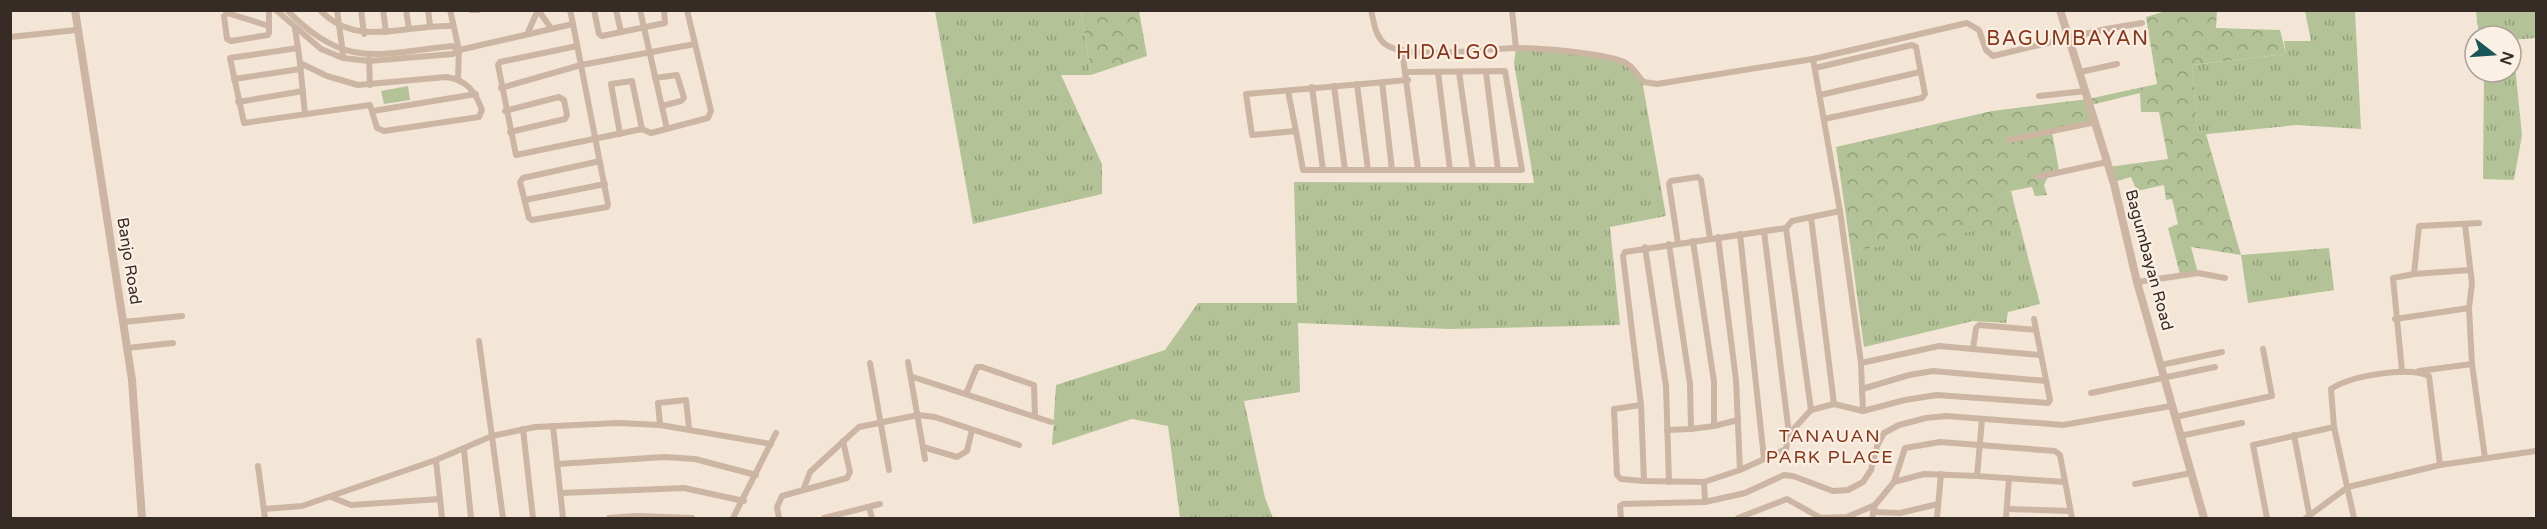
<svg xmlns="http://www.w3.org/2000/svg" width="2547" height="529" font-family="'Varela Round',sans-serif">
	<style>
		.grass { fill: url(#grass-tufts) }
		.forest { fill: url(#forest-crowns) }
		.park { fill: #b4c397 }
		.lines { fill: none; stroke-linecap: round; stroke-linejoin: round }
		.minor { stroke: #ccb5a3; stroke-width: 6 }
		.tertiary { stroke: #ccb5a3; stroke-width: 8 }
		.labels { text-anchor: middle; dominant-baseline: central; stroke-width: 4.5; stroke-linejoin: round; paint-order: stroke }
		.street-label { font-size: 16px; fill: #362b25; stroke: #faf0e4 }
		.neighbourhood-label { font-size: 18px; letter-spacing: 1.5px; fill: #8b3419; stroke: #faf0e4 }
		.quarter-label { font-size: 20px; letter-spacing: 1.5px; fill: #8b3419; stroke: #faf0e4 }
	</style>
	<defs>
		<pattern id="grass-tufts" width="24" height="20" patternUnits="userSpaceOnUse" patternTransform="scale(1.5)"><rect width="24" height="20" fill="#b4c397"/><path d="M3 7l-1-3M5 7V3M7 7l1-3M15 17l-1-3M17 17v-4M19 17l1-3" fill="none" stroke="#939f7b"/></pattern>
		<pattern id="forest-crowns" width="20" height="18" patternUnits="userSpaceOnUse" patternTransform="scale(1.5)"><rect width="20" height="18" fill="#b4c397"/><path d="M2 6a3 3 0 1 1 6 0M12 15a3 3 0 1 1 6 0" fill="none" stroke="#939f7b"/></pattern>
	</defs>
	<rect width="100%" height="100%" fill="#f3e6d7"/>
	<!-- grass -->
	<g class="grass">
		<polygon points="935,11 1081,11 1091,75 1061,75 1102,164 1102,194 973,224"/>
		<polygon points="2305,11 2355,11 2361,129 2297,125 2198,135 2192,65 2286,54 2284,41 2311,41"/>
		<polygon points="2476,11 2536,11 2536,38 2511,40 2511,36 2479,36"/>
		<polygon points="2513,46 2522,135 2514,180 2483,179 2484,72 2511,72 2511,47"/>
		<polygon points="1516,48 1566,52 1625,62 1642,80 1666,216 1610,227 1620,325 1449,329 1298,323 1300,392 1244,401 1265,498 1273,518 1180,518 1168,426 1132,419 1052,445 1056,385 1165,350 1198,303 1297,303 1294,182 1534,183 1514,63"/>
		<polygon points="2019,222 2040,304 2008,312 2006,323 1973,321 1864,347 1851,251"/>
		<polygon points="2329,248 2334,290 2248,303 2241,255"/>
	</g>
	<!-- forest -->
	<g class="forest">
		<polygon points="1081,11 1139,11 1147,56 1091,75"/>
		<polygon points="2166,11 2238,11 2217,11 2216,28 2280,30 2286,54 2192,65 2198,134 2206,134 2241,255 2191,247 2198,273 2180,274 2168,228 2178,224 2172,199 2166,200 2164,185 2137,191 2131,177 2113,182 2108,167 2168,159 2159,112 2141,112 2140,93 2091,105 2096,122 2052,132 2059,170 2049,175 2044,185 2047,195 2035,196 2032,187 2011,191 2019,224 1851,251 1836,147 1992,111 2088,99 2157,84 2146,17"/>
	</g>
	<!-- park -->
	<polygon class="park" points="408,86 410,100 384,104 381,91"/>
	<g class="lines">
		<!-- minor -->
		<g class="minor">
			<polyline points="276,10 321,49 343,58 369,61 453,54 459,50 573,24"/>
			<path d="M 287,10 C 345,70 377,54 452,46 L 459,50"/>
			<path d="M 320,10 C 357,49 405,24 452,26"/>
			<polyline points="337,10 343,54"/>
			<polyline points="361,10 364,34"/>
			<polyline points="383,10 386,32"/>
			<polyline points="406,10 409,29"/>
			<polyline points="428,10 430,25"/>
			<polyline points="450,10 459,50 458,78"/>
			<polyline points="471,10 478,10"/>
			<polyline points="538,10 551,28"/>
			<polyline points="570,10 573,24 608,204 607,207 532,220 529,218 520,182 523,178 600,161"/>
			<polyline points="594,10 599,34 602,36 665,23 664,10"/>
			<polyline points="616,10 621,32"/>
			<polyline points="640,10 667,129"/>
			<path d="M 1371,10 C 1374,22 1375,36 1385,44 C 1407,61 1488,48 1517,48 C 1540,48 1606,53 1626,63 C 1635,68 1637,76 1644,82 L 1657,84 L 1813,59 L 1967,23 L 1979,30 L 1986,50 L 1993,56 L 2106,29 L 2142,23"/>
			<polyline points="1512,10 1516,48"/>
			<polyline points="269,26 227,13 224,16 227,39 231,41 268,35 269,33 269,10"/>
			<polyline points="295,28 300,63"/>
			<polyline points="528,32 538,10"/>
			<polyline points="10,37 76,30"/>
			<polyline points="577,46 500,62 498,65 516,155 642,129 651,133 708,118 711,111 687,10"/>
			<path d="M 298,48 L 230,58 L 244,123 L 370,105 L 377,128 L 384,131 L 479,117 L 482,110 C 475,91 467,80 446,77 L 358,85 L 327,76 L 300,63 L 305,114"/>
			<polyline points="1402,50 1418,169"/>
			<polyline points="369,59 370,85"/>
			<polyline points="1813,59 1840,211 1861,363"/>
			<polyline points="1815,68 1912,45 1916,47 1925,94 1922,98 1824,119"/>
			<polyline points="1407,72 1505,71 1522,170 1303,170 1296,131 1252,135 1246,94 1408,80"/>
			<polyline points="1438,72 1450,170"/>
			<polyline points="1459,72 1473,170"/>
			<polyline points="1486,72 1498,170"/>
			<polyline points="2080,72 2117,64"/>
			<polyline points="655,78 677,75 684,98 681,101 662,106"/>
			<polyline points="234,79 300,69"/>
			<polyline points="1382,82 1392,170"/>
			<polyline points="1357,84 1368,170"/>
			<polyline points="1334,86 1345,170"/>
			<polyline points="1312,87 1323,170"/>
			<polyline points="501,88 581,65 695,44"/>
			<polyline points="1288,91 1296,131"/>
			<polyline points="1820,95 1920,72"/>
			<polyline points="2039,96 2086,91"/>
			<polyline points="238,102 303,91"/>
			<polyline points="373,111 476,94"/>
			<polyline points="505,111 559,97 564,100 567,115 565,119 510,132"/>
			<polyline points="620,134 611,84 632,81 642,129"/>
			<polyline points="2009,140 2096,122"/>
			<polyline points="2038,177 2107,162"/>
			<polyline points="525,200 605,184"/>
			<polyline points="1811,217 1834,404"/>
			<polyline points="2465,225 2472,283 2469,308 2472,364 2485,458"/>
			<polyline points="1786,228 1811,410"/>
			<polyline points="1764,231 1789,434"/>
			<polyline points="1740,234 1764,459"/>
			<polyline points="1718,237 1736,380 1740,470"/>
			<polyline points="1678,243 1669,184 1671,181 1698,177 1701,180 1710,238"/>
			<polyline points="1645,247 1666,386 1669,482"/>
			<polyline points="2414,274 2470,270"/>
			<polyline points="2137,282 2198,273 2225,278"/>
			<polyline points="2395,319 2469,308"/>
			<polyline points="124,322 182,316"/>
			<polyline points="479,341 503,518"/>
			<polyline points="127,348 173,343"/>
			<polyline points="1973,349 1976,328 1979,325 2036,330"/>
			<polyline points="2040,355 1939,346 1861,363 1862,389 1909,375 1933,371 2046,381"/>
			<polyline points="908,362 925,459"/>
			<polyline points="870,363 889,470"/>
			<polyline points="2161,365 2222,352"/>
			<polyline points="2402,371 2393,278 2414,274 2419,226 2479,223"/>
			<polyline points="2419,371 2472,364"/>
			<polyline points="913,377 1051,422"/>
			<polyline points="1862,389 1863,411"/>
			<polyline points="2091,393 2215,367"/>
			<polyline points="966,394 977,367 982,367 1034,385 1035,416"/>
			<polyline points="1641,405 1614,409 1617,475 1621,479 1644,481"/>
			<polyline points="2175,417 2272,396 2263,349"/>
			<polyline points="660,425 658,403 686,400 689,428"/>
			<polyline points="553,426 563,518"/>
			<polyline points="1714,426 1738,420"/>
			<polyline points="523,429 533,518"/>
			<polyline points="1691,429 1714,426 1714,382 1693,241"/>
			<polyline points="1667,430 1691,429 1690,384 1669,244"/>
			<polyline points="2294,435 2310,518"/>
			<polyline points="2180,436 2242,423"/>
			<polyline points="923,447 957,457 967,451 972,430"/>
			<polyline points="464,450 471,518"/>
			<polyline points="436,460 442,518"/>
			<polyline points="558,464 664,457 695,459 756,475"/>
			<polyline points="258,466 265,518"/>
			<polyline points="1977,476 2065,482"/>
			<polyline points="1704,482 1644,481 1641,405 1623,256 1625,252 1786,228 1792,221 1840,211"/>
			<polyline points="1894,482 1905,448 1940,442 2055,451 2060,455 2072,518"/>
			<polyline points="2135,484 2191,473"/>
			<polyline points="804,488 810,472 859,427 918,415 935,417 1019,445"/>
			<polyline points="561,493 684,488 744,501"/>
			<polyline points="331,497 351,505 440,499"/>
			<polyline points="1705,502 1704,482 1740,470 1786,449 1789,434 1811,410 1834,404 1863,411 1905,400 1937,395 2048,403 2050,400 2034,319"/>
			<polyline points="869,507 872,518"/>
			<polyline points="264,509 302,506 436,460 492,436 535,427 618,423 660,425 771,444"/>
			<polyline points="2007,509 2070,511"/>
			<polyline points="1873,512 1900,513 1938,504"/>
			<polyline points="609,518 637,516 692,518"/>
			<polyline points="733,518 776,433"/>
			<polyline points="779,518 777,507 782,496 847,478 850,472 843,441"/>
			<polyline points="824,518 880,504"/>
			<polyline points="1621,518 1620,506 1623,504 1705,502 1745,493 1784,475 1793,476 1833,491 1848,490 1863,482 1871,470 1877,446 1884,433 1899,425 1926,418 1946,416 2063,425 2171,406"/>
			<polyline points="1738,518 1787,499 1819,517"/>
			<polyline points="1816,518 1847,517 1875,505"/>
			<polyline points="1872,518 1875,505 1894,482 1924,474 1977,476 1982,419"/>
			<polyline points="1937,518 1941,474"/>
			<polyline points="2006,518 2009,478"/>
			<polyline points="2267,518 2253,445 2334,427"/>
			<polyline points="2306,518 2348,487 2440,465 2536,451"/>
			<path d="M 2354,518 L 2334,427 L 2331,389 C 2350,376 2408,366 2429,376 L 2440,465"/>
		</g>
		<!-- tertiary -->
		<g class="tertiary">
			<polyline points="75,10 132,380 142,518"/>
			<polyline points="2060,10 2114,184 2137,282 2204,518"/>
		</g>
	</g>
	<g class="labels">
		<!-- street labels -->
		<g class="street-label">
			<text transform="translate(2149 260) rotate(75)">Bagumbayan Road</text>
			<text transform="translate(129 261) rotate(81)">Banjo Road</text>
		</g>
		<!-- neighbourhood labels -->
		<g class="neighbourhood-label">
			<text x="1830" y="436">TANAUAN<tspan x="1830" dy="21">PARK PLACE</tspan></text>
		</g>
		<!-- quarter labels -->
		<g class="quarter-label">
			<text x="2068" y="39">BAGUMBAYAN</text>
			<text x="1448" y="53">HIDALGO</text>
		</g>
	</g>
	<!-- border -->
	<rect width="2547" height="529" fill="none" stroke="#362b25" stroke-width="24"/>
	<!-- north arrow -->
	<g transform="translate(2493 54) rotate(107)"><circle r="28" fill="#faf0e4" stroke="#aca198" stroke-width="1.5"/>
	<path d="M0-4.5L10 22L0 15L-10 22Z" fill="#18565a"/>
	<text y="-9" font-size="16" font-weight="bold" text-anchor="middle" fill="#362b25">N</text>
	</g>
</svg>
